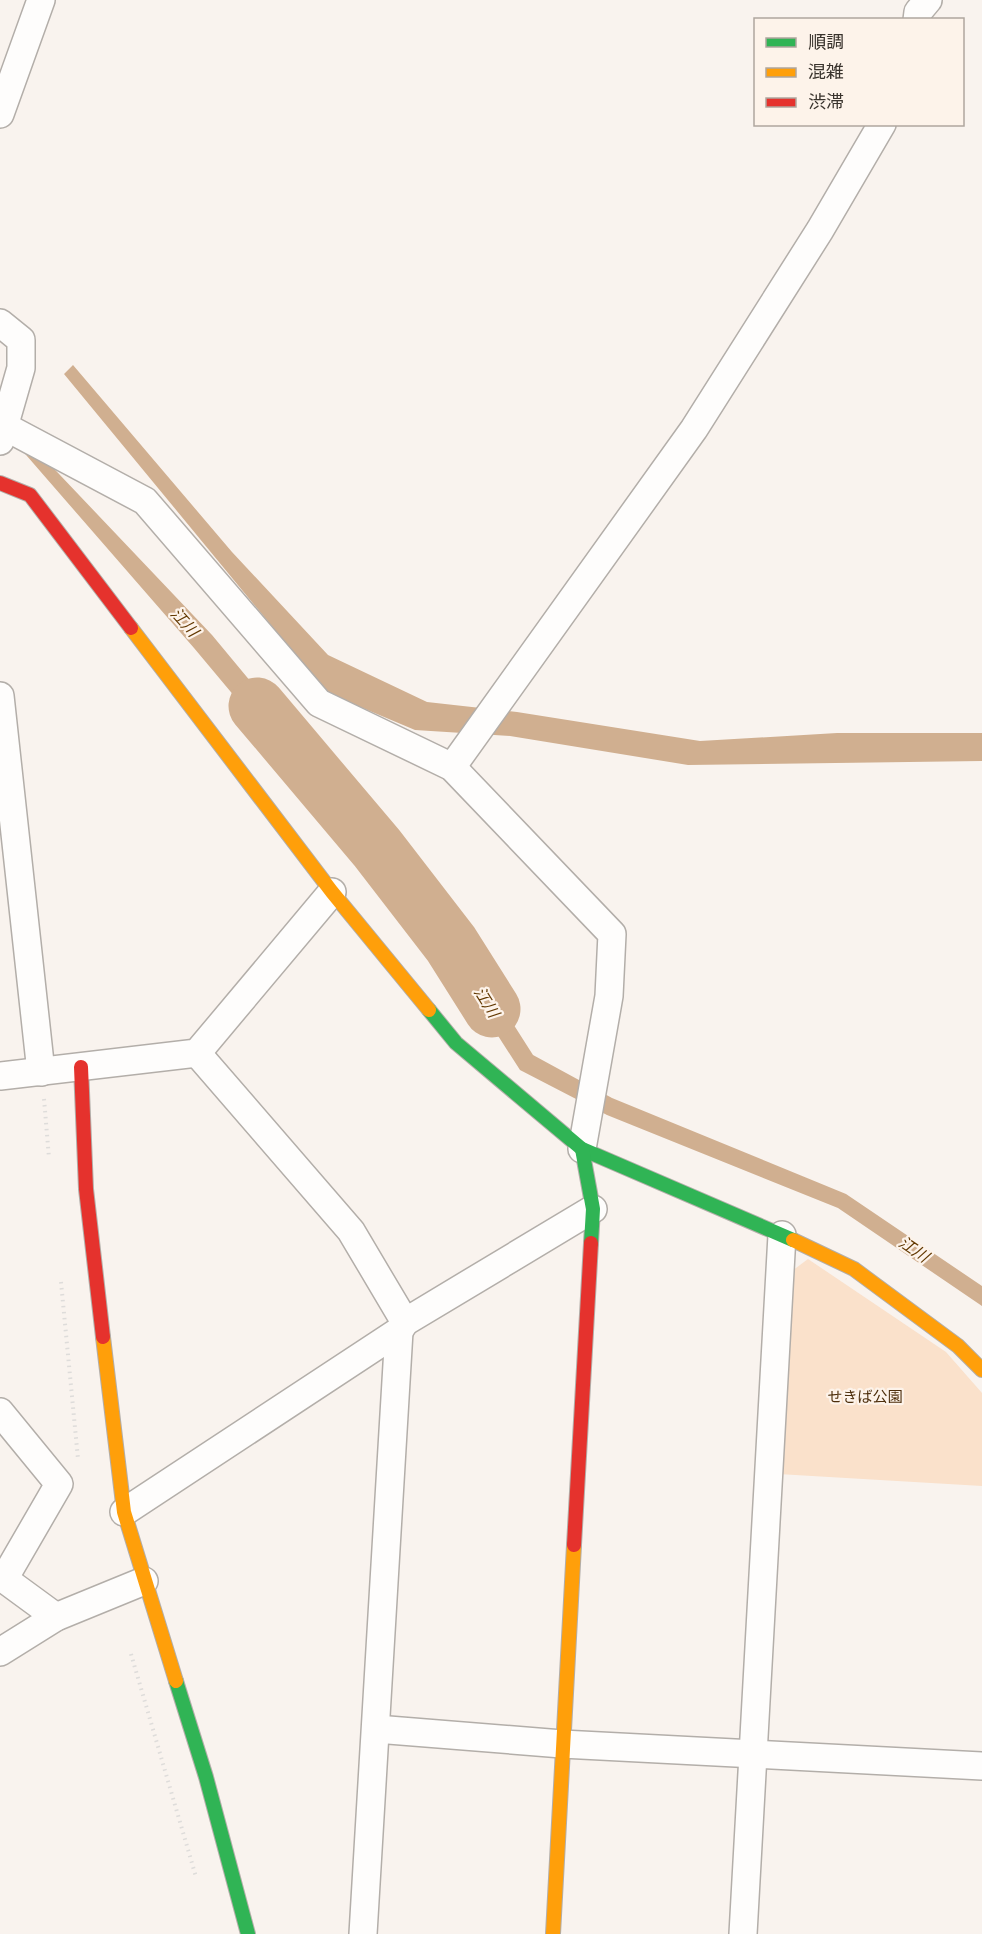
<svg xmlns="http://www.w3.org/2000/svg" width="982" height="1934" font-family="Mulish,'Noto Sans JP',sans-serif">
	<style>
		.green { fill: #fae1cb }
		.water { fill: #d0af90 }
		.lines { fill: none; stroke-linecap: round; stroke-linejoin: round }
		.river { stroke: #d0af90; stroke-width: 57 }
		.street-casing { stroke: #b3aea9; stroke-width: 30 }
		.fast-casing { stroke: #b3aea9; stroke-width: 16 }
		.slow-casing { stroke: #b3aea9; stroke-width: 16 }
		.jam-casing { stroke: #b3aea9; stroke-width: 16 }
		.path { stroke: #dedcda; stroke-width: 4; stroke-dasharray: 1.5 4.5; stroke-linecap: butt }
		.street { stroke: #fefdfc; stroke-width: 27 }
		.fast { stroke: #30b455; stroke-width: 14 }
		.slow { stroke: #ff9f0a; stroke-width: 14 }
		.jam { stroke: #e5322d; stroke-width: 14 }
		.labels { text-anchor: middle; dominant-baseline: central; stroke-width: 4.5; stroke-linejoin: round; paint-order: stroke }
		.park-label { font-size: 15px; fill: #4d2e0b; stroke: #fdf3ea }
		.water-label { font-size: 16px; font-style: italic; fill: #623800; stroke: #fdf3ea }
	</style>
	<rect width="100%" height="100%" fill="#f9f3ee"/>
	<!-- green -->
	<polygon class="green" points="808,1259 946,1352 982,1393 982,1486 778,1474 792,1271"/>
	<!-- water -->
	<g class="water">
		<polygon points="73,365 232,552 328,655 427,702 517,712 700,741 837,733 982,733 982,761 688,765 510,736 415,730 327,693 64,374"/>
		<polygon points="3,415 212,635 315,759 298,772 194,648 0,425"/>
		<polygon points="459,939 533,1055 612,1098 846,1194 982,1286 982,1306 838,1208 607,1115 520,1070 441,947"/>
	</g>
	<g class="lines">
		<!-- river -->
		<polyline class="river" points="257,706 377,848 451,944 492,1009"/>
		<defs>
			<g id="street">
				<polyline points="917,20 918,12 928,0"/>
				<polyline points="0,114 41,0"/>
				<polyline points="0,323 21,340 21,368 0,441"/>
				<polyline points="0,424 145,501 319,703 452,767 612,934 609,996 582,1149"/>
				<polyline points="0,696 41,1072"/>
				<polyline points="452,767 694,429 820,230 882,124"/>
				<polyline points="197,1053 351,1231 405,1322"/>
				<polyline points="0,1076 197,1053 332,892"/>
				<polyline points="0,1412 59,1484 4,1579"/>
				<polyline points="124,1512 399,1331 405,1322 593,1209"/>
				<polyline points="0,1576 56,1617"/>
				<polyline points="0,1652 56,1617 144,1581"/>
				<polyline points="376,1729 562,1744 982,1766"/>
				<polyline points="363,1934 399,1331"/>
				<polyline points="743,1934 782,1235"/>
			</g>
			<g id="fast">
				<polyline points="429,1010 456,1043 582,1149 793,1240"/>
				<polyline points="582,1149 593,1209 591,1243"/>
				<polyline points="176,1681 206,1777 248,1934"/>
			</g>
			<g id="slow">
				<polyline points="131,628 332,892 429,1010"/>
				<polyline points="793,1240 854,1269 958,1346 982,1370"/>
				<polyline points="103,1337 124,1512 176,1681"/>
				<polyline points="553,1934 574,1545"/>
			</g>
			<g id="jam">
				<polyline points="0,483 30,495 131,628"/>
				<polyline points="81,1067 86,1189 103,1337"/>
				<polyline points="574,1545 591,1243"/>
			</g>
		</defs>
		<!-- street casing -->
		<use href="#street" class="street-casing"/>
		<!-- fast casing -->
		<use href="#fast" class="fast-casing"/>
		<!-- slow casing -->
		<use href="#slow" class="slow-casing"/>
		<!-- jam casing -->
		<use href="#jam" class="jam-casing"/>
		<!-- path -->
		<g class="path">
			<polyline points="44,1099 49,1158"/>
			<polyline points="61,1282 78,1459"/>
			<polyline points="131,1654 196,1877"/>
		</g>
		<!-- street -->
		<use href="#street" class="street"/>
		<!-- fast -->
		<use href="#fast" class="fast"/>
		<!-- slow -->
		<use href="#slow" class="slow"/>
		<!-- jam -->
		<use href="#jam" class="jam"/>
	</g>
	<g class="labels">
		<!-- park labels -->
		<g class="park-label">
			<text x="865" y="1396">せきば公園</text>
		</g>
		<!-- water labels -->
		<g class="water-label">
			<text transform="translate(185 622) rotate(48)">江川</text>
			<text transform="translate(487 1002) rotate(58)">江川</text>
			<text transform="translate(914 1249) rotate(34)">江川</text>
		</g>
	</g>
	<!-- legend -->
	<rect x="754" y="18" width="210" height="108" fill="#fdf3ea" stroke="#afa69e" stroke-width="1.5"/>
	<rect x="766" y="38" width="30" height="9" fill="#30b455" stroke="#afa69e" stroke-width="1.5"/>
	<text x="808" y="48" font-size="18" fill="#39332d">順調</text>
	<rect x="766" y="68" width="30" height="9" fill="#ff9f0a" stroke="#afa69e" stroke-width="1.5"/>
	<text x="808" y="78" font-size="18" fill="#39332d">混雑</text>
	<rect x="766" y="98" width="30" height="9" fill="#e5322d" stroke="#afa69e" stroke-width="1.5"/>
	<text x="808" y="108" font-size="18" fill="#39332d">渋滞</text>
</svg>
